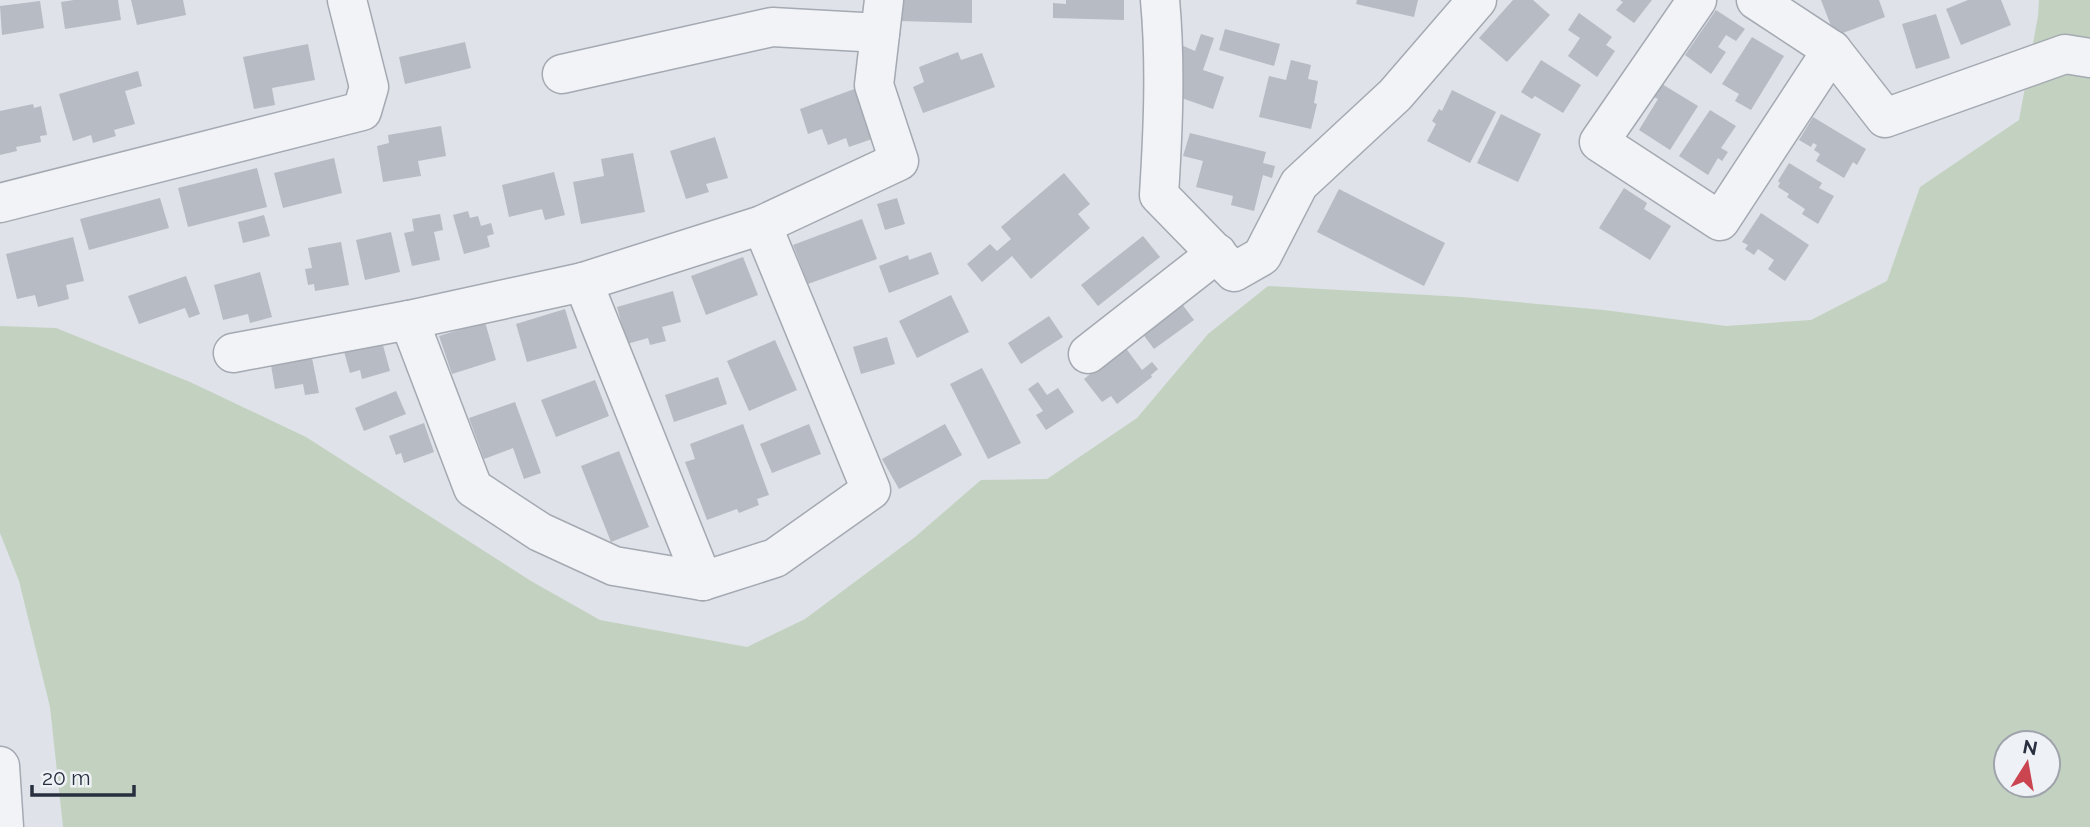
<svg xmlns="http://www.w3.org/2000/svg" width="2090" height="827" font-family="Raleway,sans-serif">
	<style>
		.green { fill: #c3d2c0; fill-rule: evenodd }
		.building { fill: #b6bbc4 }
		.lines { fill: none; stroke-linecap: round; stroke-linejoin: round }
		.minor-casing { stroke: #a4a9b2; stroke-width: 41 }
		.tertiary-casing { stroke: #a4a9b2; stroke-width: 41 }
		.minor { stroke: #f1f3f6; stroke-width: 38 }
		.tertiary { stroke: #f1f3f6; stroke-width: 38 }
	</style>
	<rect width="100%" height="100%" fill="#dfe2e8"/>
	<!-- green -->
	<path class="green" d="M 2039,0 L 2090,0 L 2090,827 L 63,827 L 50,707 L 19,581 L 0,533 L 0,326 L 56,328 L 190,382 L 306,437 L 531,581 L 600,620 L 747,647 L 805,619 L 915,537 L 981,480 L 1047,479 L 1137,418 L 1208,334 L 1268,286 L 1462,297 L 1604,310 L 1726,326 L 1811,320 L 1887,281 L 1920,187 L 2019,120 L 2038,16 ZM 2006,743 L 2048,743 L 2048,785 L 2006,785 Z"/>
	<!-- building -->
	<g class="building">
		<polygon points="74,0 118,0 121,20 65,29 61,2"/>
		<polygon points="131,0 183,0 186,15 137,25"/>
		<polygon points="900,0 972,0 972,23 899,21"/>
		<polygon points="1066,0 1124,0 1124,20 1053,18 1053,3 1066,4"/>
		<polygon points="1357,0 1418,0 1414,17 1356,4"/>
		<polygon points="1513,0 1533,0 1550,15 1507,62 1479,38"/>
		<polygon points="1620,0 1652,0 1634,23 1616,10 1623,2"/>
		<polygon points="1821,0 1879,0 1885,17 1835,36"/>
		<polygon points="1968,0 2001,0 2011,25 1961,45 1946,9"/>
		<polygon points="40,1 44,28 2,35 0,6"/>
		<polygon points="1716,10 1745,29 1736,41 1726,35 1718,47 1726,52 1711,74 1685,55"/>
		<polygon points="1579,13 1612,37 1606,45 1615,51 1597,77 1568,56 1580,38 1568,30"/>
		<polygon points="1936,14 1950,58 1916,69 1902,24"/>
		<polygon points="1225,29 1280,44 1274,66 1219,50"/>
		<polygon points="1201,34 1214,38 1203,70 1224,77 1213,109 1173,95 1183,64 1173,61 1179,44 1195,51"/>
		<polygon points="1752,37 1784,56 1751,110 1735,101 1739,94 1722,84"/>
		<polygon points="465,42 471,68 405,84 399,57"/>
		<polygon points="308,44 315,80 272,88 275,105 254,109 243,57"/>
		<polygon points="958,52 961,60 982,53 995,87 923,113 913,87 924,82 919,67"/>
		<polygon points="1291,60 1311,65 1308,79 1318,81 1314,103 1317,104 1311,129 1259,117 1269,76 1286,80"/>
		<polygon points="1541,60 1581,85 1563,113 1535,96 1532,99 1521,92"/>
		<polygon points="138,71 142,86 125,91 135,124 114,130 116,136 93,143 91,135 73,141 59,94"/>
		<polygon points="1657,81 1698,106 1670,150 1639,130 1658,99 1654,97 1657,91"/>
		<polygon points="857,88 875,138 849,147 846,138 828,145 822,129 808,134 800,109"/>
		<polygon points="1452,90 1496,112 1470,163 1427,141 1436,124 1432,121 1439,109 1442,111"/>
		<polygon points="33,104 34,108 41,106 47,135 40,136 41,142 16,147 17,151 0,155 0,111"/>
		<polygon points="1710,110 1736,126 1721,148 1728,152 1722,161 1718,158 1708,175 1679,156"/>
		<polygon points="1501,114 1541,134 1518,182 1477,163"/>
		<polygon points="1813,117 1866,149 1857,165 1853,162 1844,178 1816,161 1820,154 1814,150 1817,145 1813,143 1811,147 1799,140"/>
		<polygon points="441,126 446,156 418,161 421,176 383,182 377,146 389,143 388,135"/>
		<polygon points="1190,133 1266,152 1263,163 1275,166 1272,178 1263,175 1254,211 1231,205 1233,196 1196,187 1203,161 1183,156"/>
		<polygon points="715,137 728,178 706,184 709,192 686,199 670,151"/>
		<polygon points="633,153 645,212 581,224 573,182 604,176 601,159"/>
		<polygon points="334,158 342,193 283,208 274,173"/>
		<polygon points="1789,163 1822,183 1819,188 1834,196 1818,224 1802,214 1805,209 1787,197 1789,194 1778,187 1780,183 1778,181"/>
		<polygon points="257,168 267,207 188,227 178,188"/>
		<polygon points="554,172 565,215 545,220 542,209 509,217 502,185"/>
		<polygon points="1064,173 1090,204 1078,214 1090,228 1031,279 1012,256 982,282 967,264 990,244 997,251 1011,239 1001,227"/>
		<polygon points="1624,188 1647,203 1644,209 1671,226 1650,260 1599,228"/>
		<polygon points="1339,189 1445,243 1424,286 1317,232"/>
		<polygon points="160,198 169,228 89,250 80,219"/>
		<polygon points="897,198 905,224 885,230 877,204"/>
		<polygon points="468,211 470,218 478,216 481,226 491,223 494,234 487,236 490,247 464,254 453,215"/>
		<polygon points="1761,213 1809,245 1785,281 1768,269 1774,260 1758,249 1754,255 1745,249 1748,245 1742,242"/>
		<polygon points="440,214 443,230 434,232 440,260 412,266 404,233 414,231 412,219"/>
		<polygon points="264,215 270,236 243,243 238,222"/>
		<polygon points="862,219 877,259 808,284 793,245"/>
		<polygon points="391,232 400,272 365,280 356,240"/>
		<polygon points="1143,236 1160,257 1098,306 1081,285"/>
		<polygon points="73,237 84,281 66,285 69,299 38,307 35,295 17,299 6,254"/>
		<polygon points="341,242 349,285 315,291 314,284 308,285 305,269 312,268 308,248"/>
		<polygon points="931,252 939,274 889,293 879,266 908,255 909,260"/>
		<polygon points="743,257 758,295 706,315 691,276"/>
		<polygon points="260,272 272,317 250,323 248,314 223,320 214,285"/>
		<polygon points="186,276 200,314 189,318 185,308 139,324 128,296"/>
		<polygon points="673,291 681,322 662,327 666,341 650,345 648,338 627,344 617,307"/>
		<polygon points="951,295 969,332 917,358 899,321"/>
		<polygon points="1182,304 1194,320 1154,349 1142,333"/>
		<polygon points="565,309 577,348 527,362 516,324"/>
		<polygon points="1049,316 1063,337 1021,364 1008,343"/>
		<polygon points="485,322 496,360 452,374 439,336"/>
		<polygon points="887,337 895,364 861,374 853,347"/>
		<polygon points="381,338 390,371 362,379 360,370 350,373 343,348"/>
		<polygon points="775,340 797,390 749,411 727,361"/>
		<polygon points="1125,347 1142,370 1152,362 1158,369 1151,375 1152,377 1117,404 1111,396 1102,402 1084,379"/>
		<polygon points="312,358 319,393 305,395 303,384 275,389 271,365"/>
		<polygon points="982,368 1021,443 988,459 950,384"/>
		<polygon points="718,377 727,404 674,422 665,395"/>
		<polygon points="595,380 609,416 556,437 541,400"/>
		<polygon points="1038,382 1047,395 1058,388 1074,412 1046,430 1036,415 1043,411 1028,389"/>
		<polygon points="396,391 406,414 364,431 355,408"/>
		<polygon points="515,402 541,473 524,479 513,448 484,459 469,418"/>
		<polygon points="424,423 434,452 404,463 401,453 396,455 389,436"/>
		<polygon points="743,424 769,495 757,499 759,505 739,513 737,509 707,520 685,462 695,459 690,444"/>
		<polygon points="809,424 821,454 772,473 760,444"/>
		<polygon points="945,424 962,455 899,489 882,459"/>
		<polygon points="619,451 649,527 611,542 581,466"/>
	</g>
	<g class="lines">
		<defs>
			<g id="minor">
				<path d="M 1160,0 C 1166,64 1163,131 1159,195 L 1234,272 L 1262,256 L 1299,184 L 1395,95 L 1477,0"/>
				<polyline points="1697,0 1599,142 1720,221 1832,50"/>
				<polyline points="1756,0 1832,50 1885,118 2065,54 2090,58"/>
				<polyline points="562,74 772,27 880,33"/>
				<polyline points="0,203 362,111 369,87 347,0"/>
				<polyline points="583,282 703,581"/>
				<polyline points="409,320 473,488 540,532 614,566 703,581 775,558 871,490 762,225"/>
				<polyline points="233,353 409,320 583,282 762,225 899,161 874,85 884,0"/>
				<polyline points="1088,354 1217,253"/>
			</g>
			<polyline id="tertiary" points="0,766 4,827"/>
		</defs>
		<!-- minor casing -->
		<use href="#minor" class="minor-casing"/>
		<!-- tertiary casing -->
		<use href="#tertiary" class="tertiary-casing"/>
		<!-- minor -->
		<use href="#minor" class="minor"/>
		<!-- tertiary -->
		<use href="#tertiary" class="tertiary"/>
	</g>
	<!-- north arrow -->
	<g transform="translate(2027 764) rotate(11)"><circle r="33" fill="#eef1f5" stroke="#9fa3ac" stroke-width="2"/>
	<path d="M0-5L12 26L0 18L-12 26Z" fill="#cb4551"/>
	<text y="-10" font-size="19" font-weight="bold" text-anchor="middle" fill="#282f3f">N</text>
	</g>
	<!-- scale -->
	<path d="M32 785v10h102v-10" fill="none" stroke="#282f3f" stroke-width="3.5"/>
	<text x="42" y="785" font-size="21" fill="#282f3f" stroke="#eef1f5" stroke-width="5" paint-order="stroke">20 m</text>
</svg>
